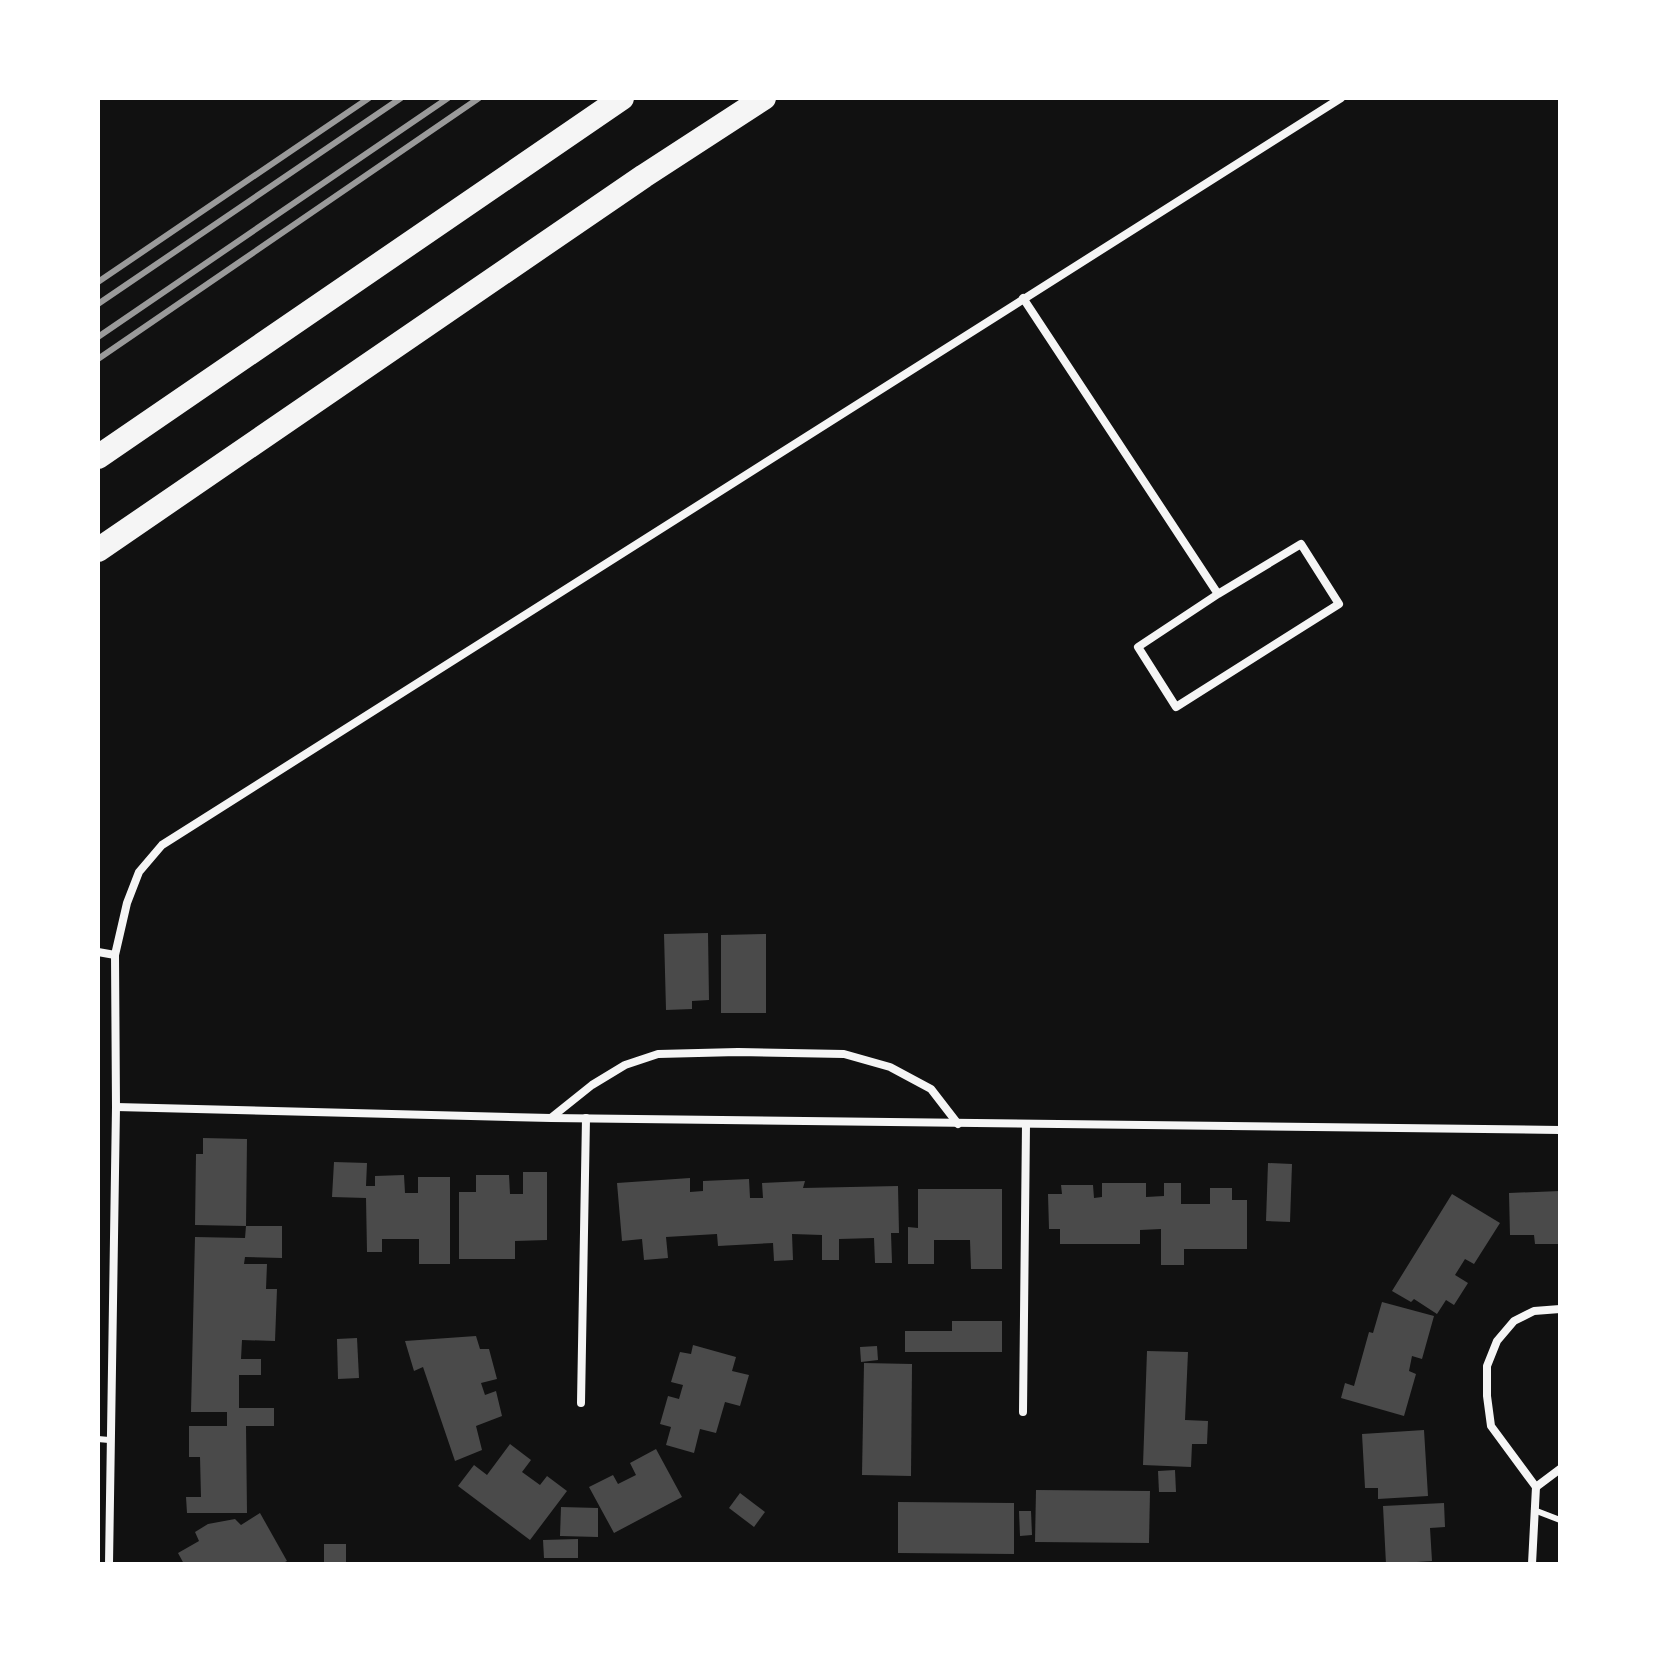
<svg xmlns="http://www.w3.org/2000/svg" width="1658" height="1662" font-family="'Space Grotesk',sans-serif">
	<style>
		.building { fill: #4a4a4a }
		.lines { fill: none; stroke-linecap: round; stroke-linejoin: round }
		.service { stroke: #f5f5f5; stroke-width: 6 }
		.minor { stroke: #f5f5f5; stroke-width: 8 }
		.motorway { stroke: #f5f5f5; stroke-width: 24 }
		.rail { stroke: #9a9a9a; stroke-width: 6 }
	</style>
	<rect width="100%" height="100%" fill="#111"/>
	<!-- building -->
	<g class="building">
		<polygon points="708,933 709,1000 692,1001 692,1009 666,1010 664,934"/>
		<polygon points="766,934 766,1013 721,1013 721,935"/>
		<polygon points="203,1138 247,1139 246,1226 195,1225 196,1154 203,1154"/>
		<polygon points="334,1162 367,1163 366,1186 375,1186 375,1176 404,1175 405,1193 418,1193 418,1177 450,1177 450,1264 419,1264 419,1239 382,1239 382,1252 367,1252 366,1198 332,1197"/>
		<polygon points="1268,1163 1292,1164 1290,1222 1266,1221"/>
		<polygon points="523,1172 547,1172 547,1240 515,1241 515,1259 459,1259 459,1192 476,1192 476,1175 509,1175 510,1194 523,1194"/>
		<polygon points="690,1178 690,1192 703,1191 703,1181 749,1179 750,1198 763,1198 762,1183 805,1181 803,1188 898,1186 899,1233 891,1233 892,1263 875,1263 874,1238 839,1239 839,1260 822,1260 822,1235 792,1234 793,1260 774,1261 773,1243 718,1246 717,1234 666,1237 668,1258 644,1260 642,1239 622,1241 617,1183"/>
		<polygon points="1102,1183 1146,1183 1146,1197 1164,1196 1164,1183 1181,1183 1181,1204 1210,1204 1210,1188 1232,1188 1232,1200 1247,1200 1247,1249 1184,1249 1184,1265 1161,1265 1161,1229 1140,1230 1140,1244 1060,1244 1060,1229 1049,1229 1048,1194 1062,1194 1061,1185 1093,1185 1094,1198 1102,1197"/>
		<polygon points="918,1189 1002,1189 1002,1269 971,1269 970,1240 934,1240 934,1264 908,1264 908,1227 918,1228"/>
		<polygon points="1560,1191 1560,1244 1535,1244 1534,1235 1510,1235 1509,1193"/>
		<polygon points="1452,1194 1500,1223 1474,1264 1465,1259 1455,1275 1468,1283 1454,1305 1446,1300 1437,1314 1414,1299 1411,1302 1392,1291"/>
		<polygon points="246,1226 282,1226 282,1258 245,1257 244,1264 267,1264 266,1289 277,1289 275,1341 242,1340 241,1359 261,1359 261,1375 239,1375 239,1408 274,1408 274,1426 246,1426 247,1513 187,1513 186,1497 201,1497 200,1457 189,1457 189,1426 227,1426 227,1412 191,1412 195,1237 245,1238"/>
		<polygon points="1382,1302 1434,1316 1422,1359 1412,1356 1409,1371 1416,1374 1404,1416 1341,1398 1345,1383 1354,1386 1369,1332 1373,1333"/>
		<polygon points="952,1321 1002,1321 1002,1352 905,1352 905,1331 952,1331"/>
		<polygon points="476,1336 480,1349 489,1349 497,1379 481,1383 485,1395 496,1391 502,1416 476,1426 482,1450 455,1461 423,1367 414,1371 405,1341"/>
		<polygon points="357,1338 359,1378 338,1379 337,1339"/>
		<polygon points="693,1345 736,1357 732,1371 749,1375 740,1406 725,1402 716,1433 700,1429 694,1453 666,1445 671,1427 660,1424 668,1396 679,1399 683,1385 671,1382 680,1352 691,1354"/>
		<polygon points="877,1346 878,1360 861,1362 860,1347"/>
		<polygon points="1147,1351 1188,1352 1185,1420 1208,1421 1207,1444 1192,1444 1191,1467 1143,1465"/>
		<polygon points="864,1363 912,1364 911,1476 862,1475"/>
		<polygon points="1424,1430 1428,1496 1378,1499 1378,1488 1365,1488 1362,1434"/>
		<polygon points="510,1444 531,1460 522,1472 540,1485 547,1476 567,1491 530,1540 458,1486 474,1465 487,1475"/>
		<polygon points="656,1449 682,1497 614,1533 589,1487 613,1475 618,1484 636,1475 630,1463"/>
		<polygon points="1175,1470 1176,1492 1159,1492 1158,1471"/>
		<polygon points="1036,1490 1150,1491 1149,1543 1035,1542"/>
		<polygon points="740,1493 765,1512 754,1527 729,1508"/>
		<polygon points="898,1502 1014,1503 1014,1554 898,1553"/>
		<polygon points="1444,1503 1445,1527 1430,1528 1432,1561 1386,1564 1383,1506"/>
		<polygon points="561,1507 598,1508 598,1537 560,1536"/>
		<polygon points="1019,1511 1031,1511 1032,1535 1020,1536"/>
		<polygon points="260,1513 287,1561 281,1564 184,1564 178,1553 199,1541 195,1532 208,1524 235,1519 241,1525"/>
		<polygon points="578,1539 578,1558 544,1558 543,1540"/>
		<rect x="324" y="1544" width="22" height="20"/>
	</g>
	<g class="lines">
		<!-- service -->
		<g class="service">
			<polyline points="98,1439 109,1440"/>
			<polyline points="1534,1510 1560,1520"/>
		</g>
		<!-- minor -->
		<g class="minor">
			<polyline points="1023,298 1218,594 1301,544 1339,604 1176,707 1138,647 1218,594"/>
			<polyline points="98,952 115,955"/>
			<polyline points="116,1107 551,1118 1560,1130"/>
			<polyline points="552,1117 592,1085 625,1065 658,1054 738,1052 844,1054 890,1067 931,1089 958,1124"/>
			<polyline points="581,1403 586,1118"/>
			<polyline points="1023,1412 1026,1124"/>
			<polyline points="1536,1487 1560,1469"/>
			<polyline points="109,1564 116,1107 115,955 127,903 139,872 162,845 1341,98"/>
			<polyline points="1532,1564 1536,1487 1491,1426 1487,1396 1487,1366 1497,1341 1514,1321 1534,1311 1560,1309"/>
		</g>
		<!-- motorway -->
		<g class="motorway">
			<polyline points="98,457 622,98"/>
			<polyline points="98,550 644,176 764,98"/>
		</g>
		<!-- rail -->
		<g class="rail">
			<polyline points="98,282 369,98"/>
			<polyline points="98,304 401,98"/>
			<polyline points="98,337 448,98"/>
			<polyline points="98,359 479,98"/>
		</g>
	</g>
	<!-- border -->
	<rect width="1658" height="1662" fill="none" stroke="#ffffff" stroke-width="200"/>
</svg>
